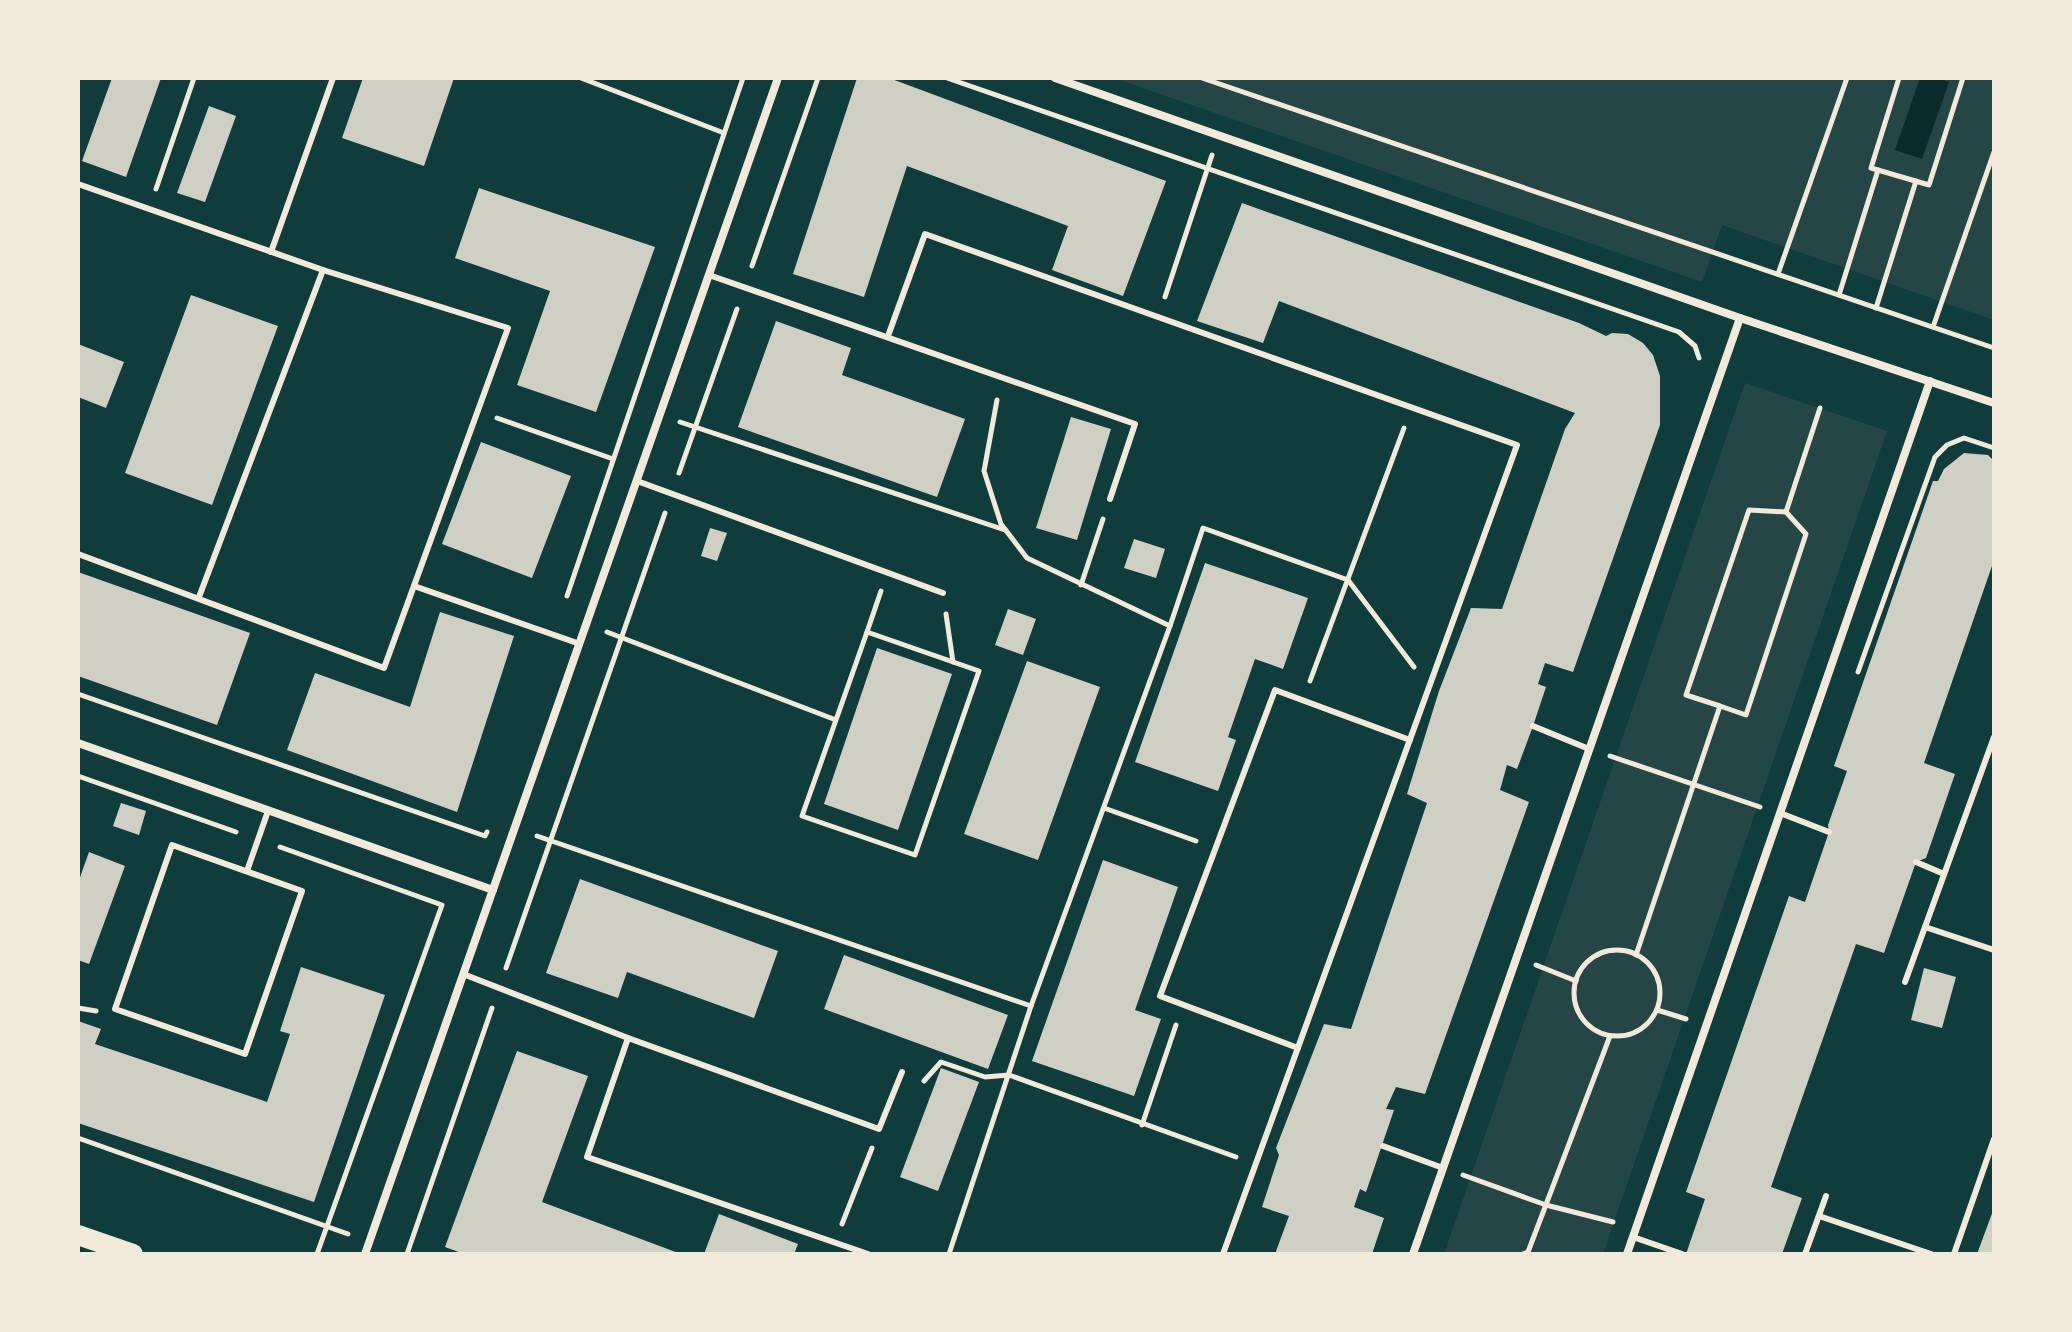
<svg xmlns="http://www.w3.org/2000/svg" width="2072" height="1332" font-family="Georgia,serif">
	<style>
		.green { fill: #244646 }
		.water { fill: #0a2a2b }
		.building { fill: #cfcfc3 }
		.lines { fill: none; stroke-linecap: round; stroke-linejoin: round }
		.path { stroke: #f1e9da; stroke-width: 5 }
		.service { stroke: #f1e9da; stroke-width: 6 }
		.minor { stroke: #f1e9da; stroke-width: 8 }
		.primary { stroke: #f1e9da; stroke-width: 20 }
	</style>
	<rect width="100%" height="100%" fill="#0f3d3e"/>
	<!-- green -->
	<g class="green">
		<polygon points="1114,78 1994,78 1994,320 1722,225 1702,282"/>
		<polygon points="1745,383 1887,431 1603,1254 1444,1254"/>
	</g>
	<!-- water -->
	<polygon class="water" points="1920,78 1937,78 1949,82 1922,159 1895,150"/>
	<!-- building -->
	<g class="building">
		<polygon points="112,78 161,78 126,177 82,161"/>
		<polygon points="363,78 454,78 424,166 342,138"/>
		<polygon points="857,78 889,78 1166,181 1123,296 1052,270 1068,226 907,166 864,297 793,274"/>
		<polygon points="209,106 236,116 205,202 177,193"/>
		<polygon points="479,188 655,247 596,412 517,385 550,291 455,258"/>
		<polygon points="1242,203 1579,323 1606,336 1612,333 1628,334 1643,343 1653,355 1660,376 1660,425 1573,672 1545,663 1538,684 1546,687 1533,726 1517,769 1507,765 1500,790 1529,802 1425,1094 1396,1087 1386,1109 1394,1110 1366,1192 1360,1189 1354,1207 1384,1218 1372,1254 1275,1254 1289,1216 1262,1207 1279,1155 1276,1148 1324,1024 1351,1029 1427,803 1407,794 1439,691 1471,608 1502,609 1565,429 1575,413 1279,301 1263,343 1197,321"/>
		<polygon points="191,295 278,326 212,505 125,473"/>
		<polygon points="776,321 851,348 842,375 965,419 937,497 738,427"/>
		<polygon points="78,344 124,362 106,408 78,397"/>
		<polygon points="1071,417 1111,429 1077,540 1036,528"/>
		<polygon points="481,442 571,476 532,578 442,544"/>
		<polygon points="1964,453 1988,455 1994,461 1994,560 1924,763 1955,774 1926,858 1916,862 1884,953 1856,944 1771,1187 1802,1198 1782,1254 1686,1254 1705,1199 1686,1192 1789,896 1805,902 1829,832 1828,825 1847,771 1834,766 1933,481 1938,481 1944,469"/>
		<polygon points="710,528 727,533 717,561 701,556"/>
		<polygon points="1134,539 1165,549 1156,578 1124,568"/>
		<polygon points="1205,563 1308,598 1283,669 1255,659 1228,737 1236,740 1218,791 1135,762"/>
		<polygon points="78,572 250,633 217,725 78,676"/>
		<polygon points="1008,609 1036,619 1023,655 995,645"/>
		<polygon points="440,612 514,636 457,812 287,750 315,673 410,707"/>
		<polygon points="877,648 952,674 898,830 824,804"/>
		<polygon points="1027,661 1100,687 1038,860 964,834"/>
		<polygon points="121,803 146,811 139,835 113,826"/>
		<polygon points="89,852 125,866 89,964 78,960 78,883"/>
		<polygon points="1103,860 1178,887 1135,1010 1161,1019 1134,1096 1032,1061"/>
		<polygon points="580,879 778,951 754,1018 627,972 618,998 546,973"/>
		<polygon points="844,955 1008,1015 988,1069 824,1009"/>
		<polygon points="301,967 385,995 314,1202 78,1123 78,1021 101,1029 95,1044 267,1102 290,1034 280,1031"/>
		<polygon points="1924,968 1956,977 1942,1028 1911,1020"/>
		<polygon points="517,1051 588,1076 542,1202 681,1254 464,1254 445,1247"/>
		<polygon points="941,1068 979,1082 938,1191 900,1177"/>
		<polygon points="1994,1208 1994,1254 1977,1254"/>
		<polygon points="719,1214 798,1244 794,1254 704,1254"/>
	</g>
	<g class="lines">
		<!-- path -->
		<g class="path">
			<polyline points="581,78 724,133"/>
			<polyline points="947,78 1679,332 1695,346 1699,358"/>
			<polyline points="1202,78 1994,348"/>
			<polyline points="1899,78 1871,168 1929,185 1963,78"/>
			<polyline points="156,189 194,78"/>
			<polyline points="752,266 818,78"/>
			<polyline points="1778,274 1847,78"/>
			<polyline points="1839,295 1878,170"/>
			<polyline points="1165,297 1212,155"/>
			<polyline points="1876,308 1916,181"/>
			<polyline points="1933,327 1994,152"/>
			<polyline points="497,418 613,459"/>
			<polyline points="680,422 1005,530"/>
			<polyline points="679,473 737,309"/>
			<polyline points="1081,585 1103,519"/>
			<polyline points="567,596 743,78"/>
			<polyline points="946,614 953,662"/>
			<polyline points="1170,626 1203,528 1348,580 1414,667"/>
			<polyline points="607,632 836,720 802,816 915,855 979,671 867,632 836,720"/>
			<polyline points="867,632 881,591"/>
			<polyline points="1858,672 1935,457 1947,445 1964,438 1994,448"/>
			<polyline points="1310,681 1404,428"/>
			<polyline points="78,694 485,836 487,832"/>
			<polyline points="1720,706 1746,715 1806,534 1786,512"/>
			<polyline points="1610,756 1760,807"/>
			<polyline points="78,776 236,832"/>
			<polyline points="1104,808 1196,841"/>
			<polyline points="537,836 1031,1006 1170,626 1027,558 1001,524 984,471 997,400"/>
			<polyline points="280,847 442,905 317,1254"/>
			<circle cx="1617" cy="993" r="43"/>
			<polyline points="1636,955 1720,706 1686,695 1749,510 1786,512 1820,408"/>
			<polyline points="1536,965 1576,981"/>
			<polyline points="506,968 665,513"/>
			<polyline points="78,1008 96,1011"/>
			<polyline points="1657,1010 1686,1019"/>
			<polyline points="924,1081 941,1062 985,1077 1009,1075 1236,1157"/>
			<polyline points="1142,1125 1176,1025"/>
			<polyline points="78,1138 348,1234"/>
			<polyline points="1463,1175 1546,1205 1613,1222"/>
			<polyline points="842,1224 872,1148"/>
			<polyline points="407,1254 492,1008"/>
			<polyline points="949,1254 1031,1006"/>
			<polyline points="1523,1254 1528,1252 1610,1036"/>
		</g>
		<!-- service -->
		<g class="service">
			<polyline points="78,184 323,270 508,328 384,668 78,554"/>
			<polyline points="271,252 333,78"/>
			<polyline points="709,275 1135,424 1110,499"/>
			<polyline points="888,336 925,234 1517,445 1223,1254"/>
			<polyline points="637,481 943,593"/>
			<polyline points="414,586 580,644"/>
			<polyline points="199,597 323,270"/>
			<polyline points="1533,726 1589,749"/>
			<polyline points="1780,813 1829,832"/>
			<polygon points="172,845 302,891 245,1054 115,1009"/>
			<polyline points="1916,862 1944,874"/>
			<polyline points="247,871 268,811"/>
			<polyline points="1925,927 1994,950"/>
			<polyline points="463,974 628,1038 879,1129 902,1072"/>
			<polyline points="1905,982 1994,737"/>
			<polyline points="628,1038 587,1157 868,1254"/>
			<polyline points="1298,1048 1160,996 1275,690 1410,740"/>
			<polyline points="1383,1146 1443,1168"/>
			<polyline points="1819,1216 1931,1254"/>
			<polyline points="1633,1237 1682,1254"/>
			<polyline points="1805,1254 1826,1196"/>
			<polyline points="1954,1254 1994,1139"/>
		</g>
		<!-- minor -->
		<g class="minor">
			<polyline points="1055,78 1740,318 1994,403"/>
			<polyline points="78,743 493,890"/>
			<polyline points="365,1254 778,78"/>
			<polyline points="1413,1254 1740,318"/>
			<polyline points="1627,1254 1930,381"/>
		</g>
		<!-- primary -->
		<polyline class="primary" points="78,1235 133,1254"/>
	</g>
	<!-- border -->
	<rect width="2072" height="1332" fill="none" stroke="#f1e9da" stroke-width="160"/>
</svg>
